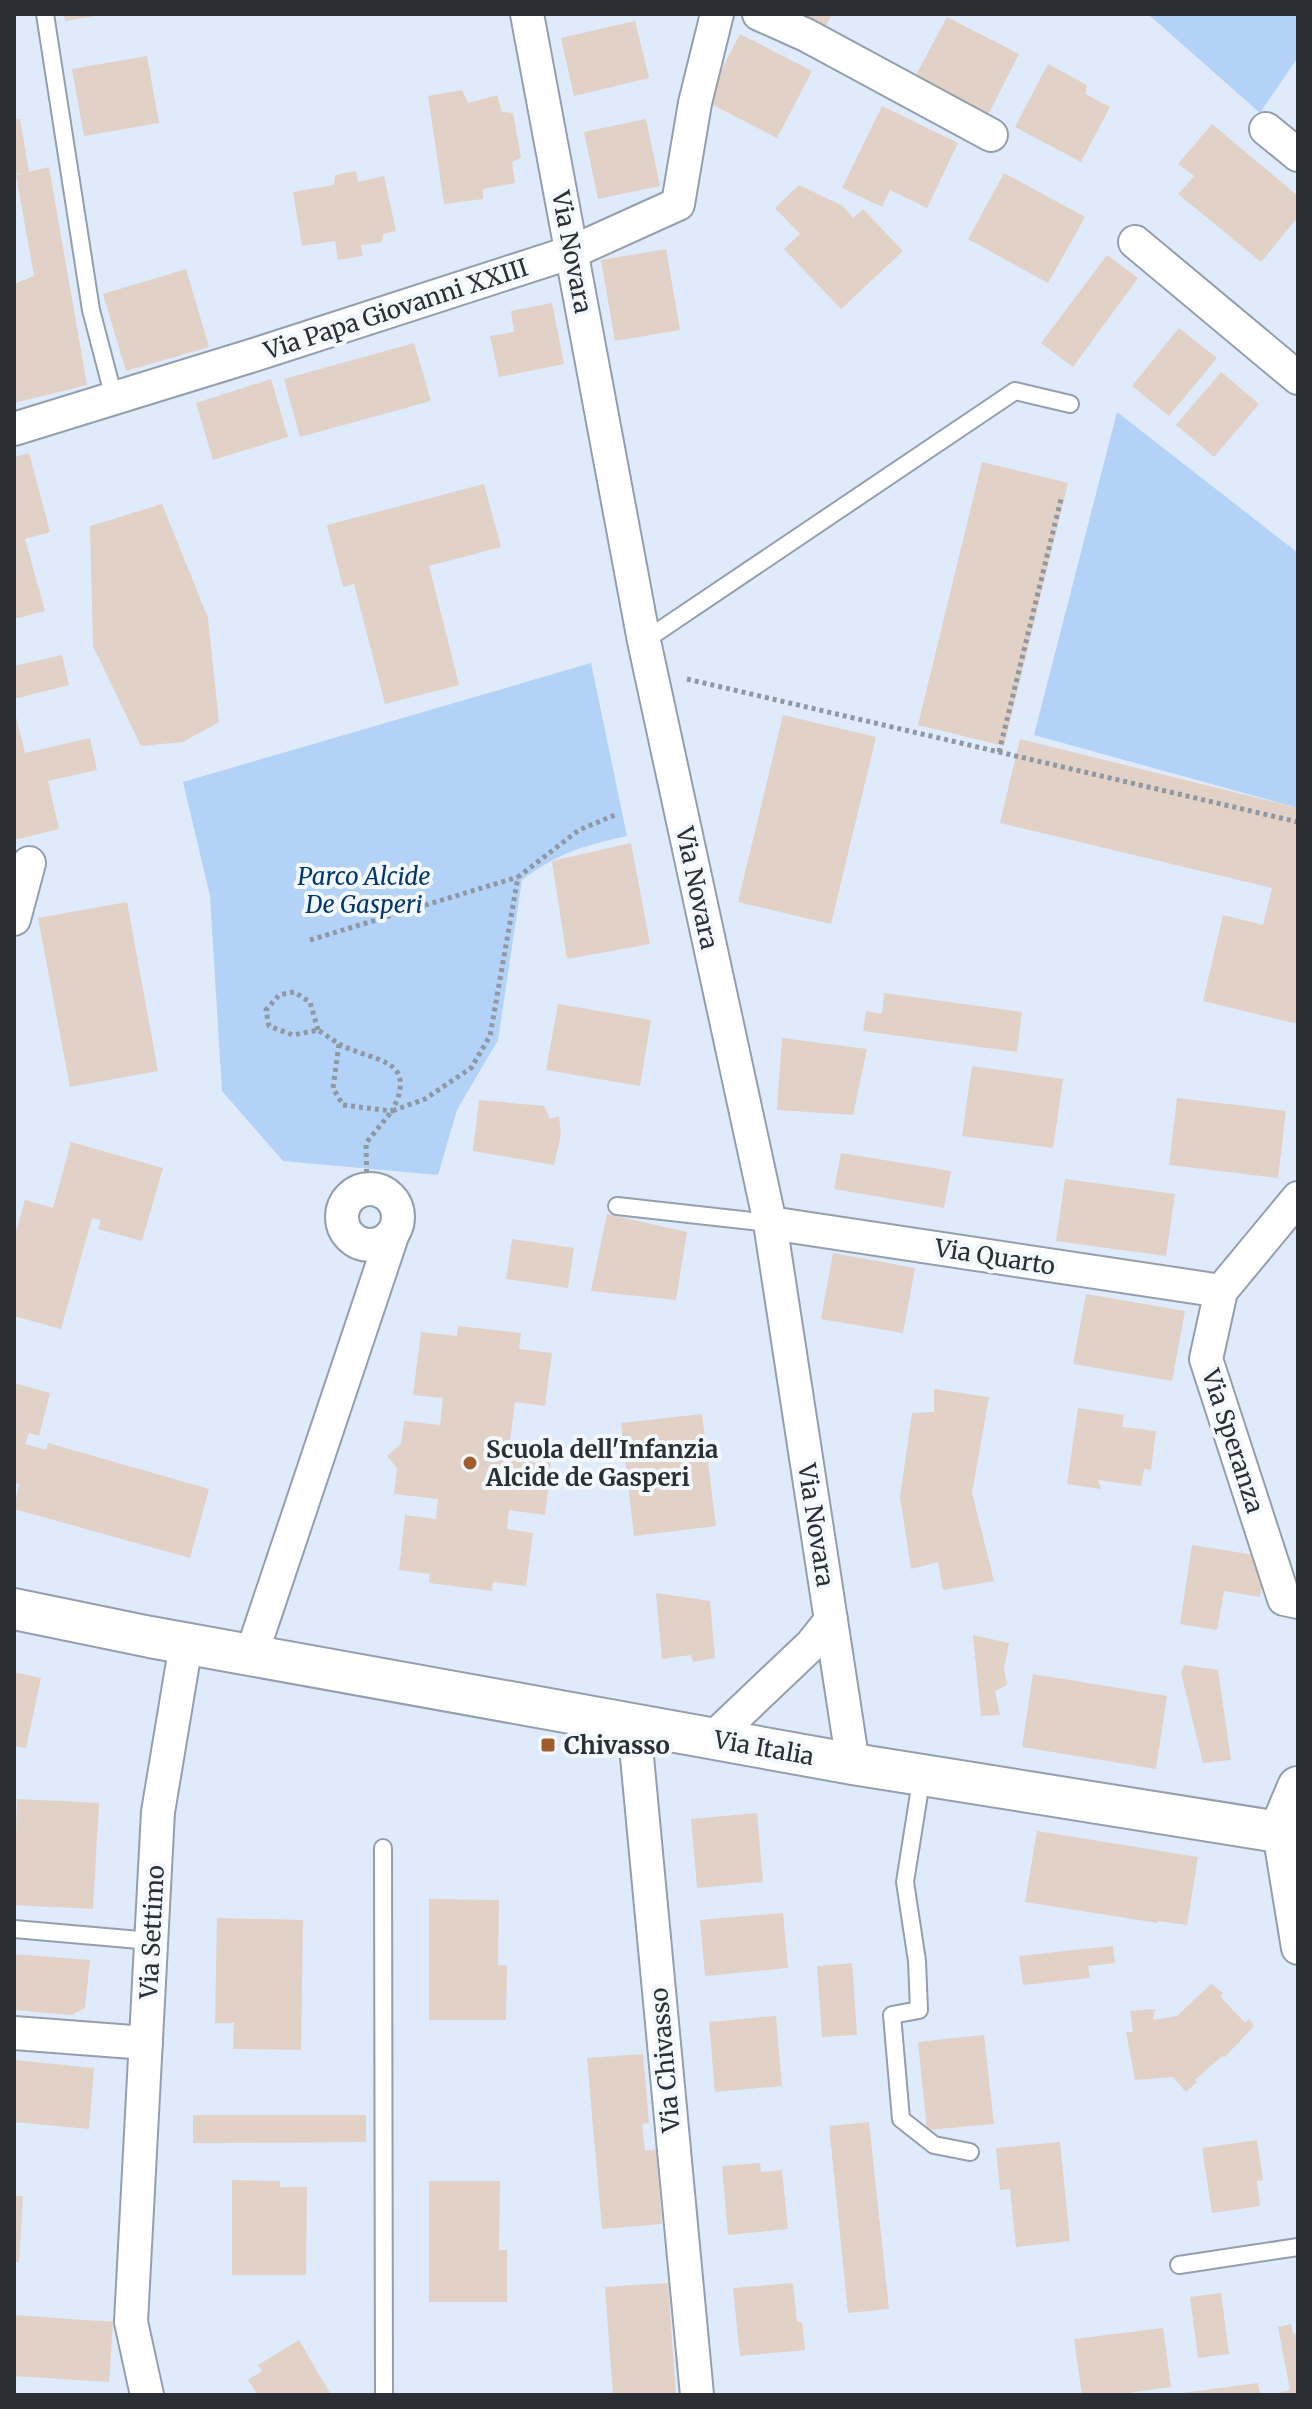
<svg xmlns="http://www.w3.org/2000/svg" width="1312" height="2409" font-family="Merriweather,serif">
	<style>
		.green { fill: #b3d2f7 }
		.building { fill: #e2d1c6 }
		.lines { fill: none; stroke-linecap: round; stroke-linejoin: round }
		.service-casing { stroke: #949fad; stroke-width: 20 }
		.minor-casing { stroke: #949fad; stroke-width: 36 }
		.tertiary-casing { stroke: #949fad; stroke-width: 44 }
		.path { stroke: #8f97a2; stroke-width: 5; stroke-dasharray: 4 4; stroke-linecap: butt }
		.service { stroke: #fff; stroke-width: 16 }
		.minor { stroke: #fff; stroke-width: 32 }
		.tertiary { stroke: #fff; stroke-width: 40 }
		.poi-dot { fill: #a15e2d; stroke: #f3f8fe; stroke-width: 3 }
		.labels { text-anchor: middle; dominant-baseline: central; stroke-width: 8; stroke-linejoin: round; paint-order: stroke }
		.street-label { font-size: 24px; fill: #2b2f35; stroke: #f3f8fe }
		.park-label { font-size: 24px; font-style: italic; fill: #01376a; stroke: #f3f8fe }
		.poi-label { font-size: 24px; font-weight: bold; fill: #2b2f35; stroke: #f3f8fe; text-anchor: start }
	</style>
	<rect width="100%" height="100%" fill="#dfebfa"/>
	<!-- green -->
	<g class="green">
		<polygon points="1148,14 1298,14 1298,57 1260,113"/>
		<polygon points="1117,412 1298,553 1298,808 1034,735"/>
		<path d="M 591,663 L 627,836 C 583,846 559,852 522,880 L 498,1040 L 457,1110 L 438,1175 L 283,1161 L 222,1091 L 210,896 L 183,782 Z"/>
	</g>
	<!-- building -->
	<g class="building">
		<polygon points="64,14 95,14 95,16 65,21"/>
		<polygon points="788,14 832,14 823,31"/>
		<polygon points="947,17 1019,54 988,115 915,77"/>
		<polygon points="635,21 649,78 574,96 561,38"/>
		<polygon points="740,34 812,71 777,138 705,101"/>
		<polygon points="147,56 159,123 84,136 72,69"/>
		<polygon points="1048,64 1087,85 1085,94 1110,107 1081,162 1015,127"/>
		<polygon points="462,90 468,103 497,95 502,112 513,113 521,158 512,162 515,183 483,189 483,199 444,204 428,96"/>
		<polygon points="882,106 958,143 927,208 890,190 882,207 842,188"/>
		<polygon points="20,119 29,172 49,167 87,385 14,403 14,284 34,276 16,175 25,173 14,174 14,120"/>
		<polygon points="646,119 660,186 598,199 584,132"/>
		<polygon points="1212,124 1298,196 1298,217 1261,262 1178,194 1194,176 1178,164"/>
		<polygon points="356,171 358,182 384,176 396,231 383,234 382,242 361,245 363,256 338,260 335,241 302,246 293,192 334,185 335,175"/>
		<polygon points="1004,173 1085,217 1048,283 968,239"/>
		<polygon points="799,185 843,206 853,218 863,209 903,251 841,309 784,249 800,234 775,208"/>
		<polygon points="666,249 680,330 615,341 601,260"/>
		<polygon points="1107,255 1138,278 1073,367 1041,343"/>
		<polygon points="186,269 209,347 126,371 103,294"/>
		<polygon points="552,303 564,364 499,377 490,336 514,332 511,311"/>
		<polygon points="1179,328 1217,358 1169,416 1132,386"/>
		<polygon points="414,343 431,401 300,437 284,379"/>
		<polygon points="1221,372 1259,404 1214,457 1176,425"/>
		<polygon points="271,379 288,437 213,460 196,403"/>
		<polygon points="29,453 50,532 25,539 45,611 14,619 14,457"/>
		<polygon points="982,462 1068,483 1004,746 918,725"/>
		<polygon points="484,484 501,547 429,566 459,685 385,704 354,584 343,587 327,525"/>
		<polygon points="162,504 208,618 219,722 183,742 141,746 93,646 90,526"/>
		<polygon points="62,655 69,685 14,699 14,666"/>
		<polygon points="14,709 25,753 90,738 97,770 48,781 59,829 14,840"/>
		<polygon points="783,715 876,737 831,924 738,902"/>
		<polygon points="1020,739 1298,808 1298,1024 1203,1001 1223,915 1263,925 1272,888 1000,823"/>
		<polygon points="631,843 650,944 567,959 552,861"/>
		<polygon points="127,902 158,1071 70,1087 38,918"/>
		<polygon points="884,993 1022,1012 1017,1052 863,1031 866,1011 882,1014"/>
		<polygon points="558,1004 651,1020 640,1086 546,1070"/>
		<polygon points="782,1038 867,1049 853,1115 777,1110"/>
		<polygon points="972,1066 1063,1079 1053,1148 962,1136"/>
		<polygon points="1177,1098 1286,1111 1278,1178 1169,1165"/>
		<polygon points="479,1100 544,1106 550,1119 559,1116 561,1134 554,1165 473,1151"/>
		<polygon points="71,1142 163,1168 142,1241 98,1229 101,1220 92,1218 61,1329 14,1316 14,1239 25,1200 53,1208"/>
		<polygon points="841,1153 951,1171 944,1208 834,1189"/>
		<polygon points="1065,1179 1175,1194 1166,1256 1056,1241"/>
		<polygon points="607,1214 687,1232 676,1300 591,1291"/>
		<polygon points="512,1239 574,1248 568,1288 506,1279"/>
		<polygon points="833,1253 915,1268 903,1333 821,1319"/>
		<polygon points="1086,1294 1185,1311 1172,1381 1073,1364"/>
		<polygon points="458,1326 521,1333 519,1349 552,1353 545,1406 515,1402 510,1440 554,1445 550,1468 567,1484 548,1490 545,1515 509,1510 507,1529 533,1533 526,1586 493,1582 492,1591 429,1583 430,1574 399,1570 405,1515 436,1519 438,1499 394,1494 397,1468 387,1456 401,1444 404,1421 440,1425 443,1398 413,1395 421,1332 457,1336"/>
		<polygon points="14,1383 50,1393 39,1436 29,1433 25,1444 46,1450 48,1443 209,1489 190,1558 14,1509 19,1484 14,1482"/>
		<polygon points="934,1389 989,1397 972,1493 994,1581 943,1590 938,1562 911,1569 900,1497 912,1413 934,1412"/>
		<polygon points="1078,1408 1124,1415 1122,1427 1156,1431 1151,1470 1144,1469 1141,1486 1098,1480 1101,1489 1067,1484"/>
		<polygon points="702,1414 716,1526 634,1536 621,1423"/>
		<polygon points="1192,1545 1267,1557 1260,1597 1224,1591 1217,1630 1180,1624"/>
		<polygon points="656,1593 710,1601 715,1658 693,1662 691,1655 662,1659"/>
		<polygon points="973,1635 1009,1643 1004,1668 1007,1685 995,1691 1000,1715 981,1716"/>
		<polygon points="1184,1665 1218,1670 1231,1760 1203,1763 1181,1673"/>
		<polygon points="14,1672 41,1678 26,1748 14,1746"/>
		<polygon points="1033,1674 1167,1696 1156,1769 1022,1747"/>
		<polygon points="17,1799 99,1803 93,1909 14,1905"/>
		<polygon points="757,1813 763,1882 697,1888 691,1819"/>
		<polygon points="1037,1831 1198,1857 1187,1925 1158,1921 1158,1923 1025,1902"/>
		<polygon points="429,1899 499,1900 498,1965 507,1966 506,2020 429,2020"/>
		<polygon points="783,1913 788,1968 705,1976 700,1920"/>
		<polygon points="217,1918 303,1920 301,2050 233,2049 234,2023 215,2023"/>
		<polygon points="1113,1946 1115,1963 1088,1966 1090,1978 1023,1985 1019,1956"/>
		<polygon points="14,1954 90,1960 85,2008 71,2015 14,2010"/>
		<polygon points="852,1963 857,2035 822,2037 817,1966"/>
		<polygon points="1211,1984 1223,1993 1220,1996 1245,2023 1249,2019 1254,2026 1225,2057 1222,2056 1195,2080 1197,2082 1186,2092 1173,2077 1135,2080 1126,2032 1133,2032 1130,2011 1155,2009 1153,2020 1177,2016"/>
		<polygon points="776,2016 782,2086 715,2092 709,2022"/>
		<polygon points="984,2035 994,2124 927,2130 918,2042"/>
		<polygon points="643,2054 649,2123 642,2124 645,2151 656,2149 662,2224 602,2229 587,2058"/>
		<polygon points="15,2060 94,2068 89,2129 14,2122"/>
		<polygon points="193,2115 366,2115 366,2142 193,2143"/>
		<polygon points="869,2122 889,2309 848,2313 829,2126"/>
		<polygon points="1257,2140 1263,2180 1257,2181 1260,2206 1212,2213 1202,2148"/>
		<polygon points="1060,2142 1070,2241 1016,2247 1010,2189 1000,2190 996,2148"/>
		<polygon points="760,2163 761,2172 782,2170 788,2229 728,2235 722,2166"/>
		<polygon points="232,2180 280,2181 280,2187 307,2187 306,2275 232,2275"/>
		<polygon points="429,2181 500,2181 499,2250 507,2250 507,2302 429,2302"/>
		<polygon points="14,2196 23,2196 19,2262 14,2262"/>
		<polygon points="668,2283 676,2395 613,2395 605,2287"/>
		<polygon points="793,2283 797,2322 802,2322 805,2350 740,2356 733,2288"/>
		<polygon points="1221,2293 1229,2354 1198,2358 1190,2297"/>
		<polygon points="14,2315 113,2322 109,2382 14,2376"/>
		<polygon points="1291,2324 1293,2334 1298,2333 1298,2395 1280,2395 1280,2392 1290,2390 1278,2327"/>
		<polygon points="1163,2328 1171,2387 1113,2395 1082,2395 1074,2339"/>
		<polygon points="299,2340 331,2395 258,2395 248,2380 262,2371 258,2365"/>
		<polygon points="1258,2383 1260,2395 1182,2395 1182,2393"/>
	</g>
	<g class="lines">
		<defs>
			<g id="service">
				<polyline points="45,14 91,310 114,398"/>
				<polyline points="644,641 1015,391 1070,404"/>
				<polyline points="617,1206 770,1223"/>
				<polyline points="922,1775 905,1882 917,1961 919,2010 892,2015 901,2119 934,2145 970,2152"/>
				<polyline points="383,1848 384,2395"/>
				<polyline points="14,1929 151,1941"/>
				<polyline points="1179,2265 1298,2247"/>
			</g>
			<g id="minor">
				<polyline points="527,14 644,641 770,1223 853,1764"/>
				<polyline points="759,14 806,35 991,135"/>
				<polyline points="1266,129 1298,155"/>
				<polyline points="1135,242 1298,378"/>
				<polyline points="14,429 257,354 572,252 678,204 695,103 717,14"/>
				<polyline points="14,919 29,863"/>
				<circle cx="370" cy="1217" r="28"/>
				<polyline points="1298,1198 1221,1291 1206,1359 1284,1599 1298,1602"/>
				<polyline points="770,1223 1221,1291"/>
				<polyline points="251,1656 393,1233"/>
				<polyline points="634,1725 697,2395"/>
				<polyline points="713,1738 812,1644 831,1620"/>
				<polyline points="1279,1832 1298,1948"/>
				<polyline points="14,2033 146,2043"/>
				<polyline points="147,2395 131,2322 158,1812 186,1644"/>
			</g>
			<g id="tertiary">
				<polyline points="14,1609 150,1637 853,1764 1279,1832 1298,1832"/>
				<polyline points="1279,1832 1298,1787"/>
			</g>
		</defs>
		<!-- service casing -->
		<use href="#service" class="service-casing"/>
		<!-- minor casing -->
		<use href="#minor" class="minor-casing"/>
		<!-- tertiary casing -->
		<use href="#tertiary" class="tertiary-casing"/>
		<!-- path -->
		<g class="path">
			<polyline points="687,679 1298,822"/>
			<polyline points="999,752 1061,499"/>
			<polyline points="310,940 518,877"/>
			<path d="M 318,1030 L 310,1002 L 294,992 L 279,995 L 266,1010 L 269,1026 L 293,1035 L 318,1030 L 339,1044 L 333,1088 L 343,1105 L 392,1111 C 420,1057 372,1062 339,1044"/>
			<polyline points="367,1189 366,1143 392,1111 425,1099 471,1068 490,1036 518,877 579,830 615,815"/>
		</g>
		<!-- service -->
		<use href="#service" class="service"/>
		<!-- minor -->
		<use href="#minor" class="minor"/>
		<!-- tertiary -->
		<use href="#tertiary" class="tertiary"/>
	</g>
	<!-- markers -->
	<g class="poi-dot">
		<circle cx="470" cy="1463" r="8"/>
		<rect x="540" y="1737" width="16" height="16" rx="4"/>
	</g>
	<g class="labels">
		<!-- street labels -->
		<g class="street-label">
			<text transform="translate(572 252) rotate(79)">Via Novara</text>
			<text transform="translate(396 309) rotate(-18)">Via Papa Giovanni XXIII</text>
			<text transform="translate(697 888) rotate(78)">Via Novara</text>
			<text transform="translate(995 1257) rotate(9)">Via Quarto</text>
			<text transform="translate(1233 1441) rotate(72)">Via Speranza</text>
			<text transform="translate(816 1525) rotate(81)">Via Novara</text>
			<text transform="translate(764 1748) rotate(10)">Via Italia</text>
			<text transform="translate(152 1932) rotate(-87)">Via Settimo</text>
			<text transform="translate(665 2060) rotate(-95)">Via Chivasso</text>
		</g>
		<!-- park labels -->
		<g class="park-label">
			<text x="364" y="876">Parco Alcide<tspan x="364" dy="28">De Gasperi</tspan></text>
		</g>
		<!-- poi labels -->
		<g class="poi-label">
			<text x="486" y="1449">Scuola dell'Infanzia<tspan x="486" dy="28">Alcide de Gasperi</tspan></text>
			<text x="564" y="1745">Chivasso</text>
		</g>
	</g>
	<!-- border -->
	<rect width="1312" height="2409" fill="none" stroke="#2b2f35" stroke-width="32"/>
</svg>
